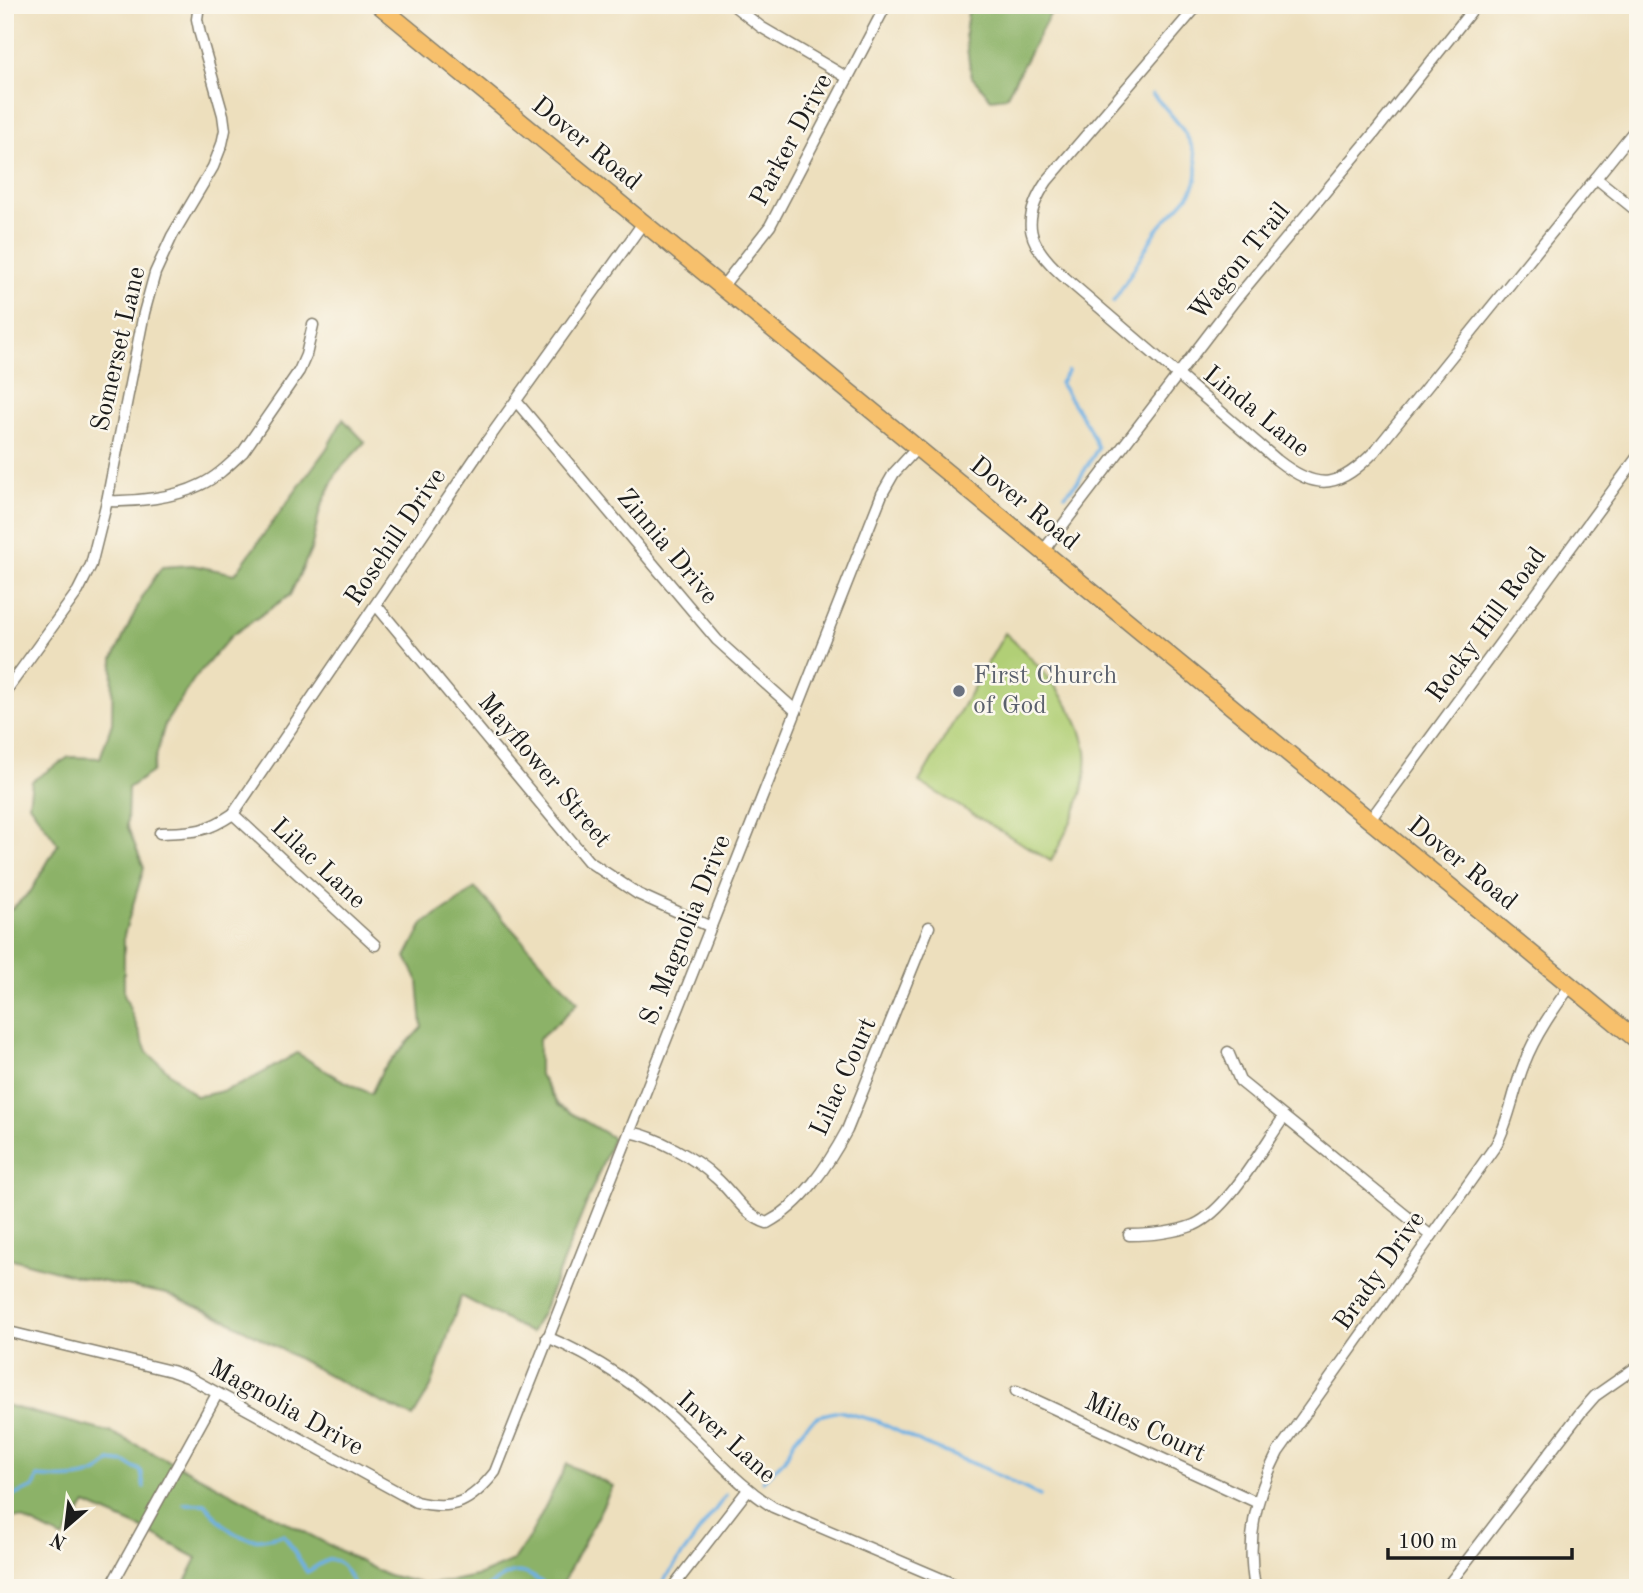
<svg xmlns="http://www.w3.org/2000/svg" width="1643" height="1593" font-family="'Old Standard TT',serif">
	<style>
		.green { fill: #b1cf76; stroke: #667649; stroke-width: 2 }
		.forest { fill: #8cb267; stroke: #546742; stroke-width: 2 }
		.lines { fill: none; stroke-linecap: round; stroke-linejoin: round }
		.stream { stroke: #6eb1e4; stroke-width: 3.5 }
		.street-casing { stroke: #847e6c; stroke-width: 13 }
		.primary-casing { stroke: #847e6c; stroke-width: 19 }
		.street { stroke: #fff; stroke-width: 10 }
		.primary { stroke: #f7c06c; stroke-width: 16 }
		.worship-dot { fill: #6b7280; stroke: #fbf7ec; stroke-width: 2.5 }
		.labels { text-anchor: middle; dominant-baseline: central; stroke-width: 5; stroke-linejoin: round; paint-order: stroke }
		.street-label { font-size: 26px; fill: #1c1c1c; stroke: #fbf7ec }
		.worship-label { font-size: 26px; fill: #5b616d; stroke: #fbf7ec; text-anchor: start }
	</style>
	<rect width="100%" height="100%" fill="#fbf7ec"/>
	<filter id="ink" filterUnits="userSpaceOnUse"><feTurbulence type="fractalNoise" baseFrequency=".0143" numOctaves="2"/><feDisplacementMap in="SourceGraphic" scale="14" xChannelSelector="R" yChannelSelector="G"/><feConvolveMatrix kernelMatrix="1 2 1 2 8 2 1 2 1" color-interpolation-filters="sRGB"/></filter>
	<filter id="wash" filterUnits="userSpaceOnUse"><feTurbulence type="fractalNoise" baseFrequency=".00686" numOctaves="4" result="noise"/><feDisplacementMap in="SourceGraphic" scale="28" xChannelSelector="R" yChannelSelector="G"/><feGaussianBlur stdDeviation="1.57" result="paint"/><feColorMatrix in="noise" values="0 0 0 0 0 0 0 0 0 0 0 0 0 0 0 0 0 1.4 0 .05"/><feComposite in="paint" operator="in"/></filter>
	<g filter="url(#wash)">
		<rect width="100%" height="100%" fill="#eddfbd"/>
		<!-- green -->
		<path class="green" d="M 1005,633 C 1036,661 1075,703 1085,745 C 1093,782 1068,830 1051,861 L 919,782 Z"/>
		<!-- forest -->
		<g class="forest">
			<polygon points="969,5 1055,5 1006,97 991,99 971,76 965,34"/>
			<path d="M 343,419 L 365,442 L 337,472 L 320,509 L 311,550 L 290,595 L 231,636 L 194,679 L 165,724 L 152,772 L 128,788 L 127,825 L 144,868 L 124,935 L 124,994 L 147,1052 L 195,1096 C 235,1093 264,1072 297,1053 L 336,1077 L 371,1094 L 383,1069 L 422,1027 L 418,981 L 406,957 L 423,924 L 453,905 L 475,888 L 578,1002 L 561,1020 L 539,1039 L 539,1073 L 558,1105 L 613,1138 L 542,1313 L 531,1333 L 461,1296 L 431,1387 L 413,1417 L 365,1395 L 229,1321 L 167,1294 L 79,1277 L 5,1257 L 5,915 L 31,891 L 58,844 L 29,804 L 32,781 L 69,757 L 100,758 L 112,723 L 113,659 L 143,595 L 162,567 L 192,565 L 235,574 L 327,448 Z"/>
			<polygon points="5,1405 112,1433 178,1465 384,1574 425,1584 448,1582 480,1575 513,1561 531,1534 567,1464 613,1486 560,1588 182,1588 197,1558 143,1529 86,1504 63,1539 21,1518 5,1518"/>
		</g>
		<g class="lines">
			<!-- stream -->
			<g class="stream">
				<path d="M 1113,302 C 1128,280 1141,256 1155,233 C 1165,218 1181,207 1191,192 C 1212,157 1175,117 1152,94"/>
				<polyline points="1065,495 1078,481 1098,448 1089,428 1060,383 1068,371"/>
				<polyline points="763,1481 785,1459 795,1439 807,1425 818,1416 839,1411 877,1421 924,1444 982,1467 1040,1496"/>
				<path d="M 5,1499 L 34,1487 L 38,1477 C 63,1479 94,1482 110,1461 L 126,1463 L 141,1471 L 144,1487"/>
				<path d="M 184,1504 L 205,1504 C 221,1522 234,1541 261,1539 C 269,1538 276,1536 284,1535 L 307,1572 C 313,1569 322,1562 328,1560 C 342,1557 351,1579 356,1588"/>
				<polyline points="397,1588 401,1588"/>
				<path d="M 486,1588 C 514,1568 521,1566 549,1588"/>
				<polyline points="658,1588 726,1495"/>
			</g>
		</g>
	</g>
	<g filter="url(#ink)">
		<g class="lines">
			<defs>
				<g id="street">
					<polyline points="733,5 761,27 848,78"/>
					<path d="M 1198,5 L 1047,181 C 1020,221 1027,244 1063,276 L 1277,460 C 1319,493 1340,487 1375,451 L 1638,126"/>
					<polyline points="5,42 5,61"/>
					<polyline points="1596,178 1638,212"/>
					<polyline points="722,287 770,226 886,5"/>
					<polyline points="516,401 717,640 796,711"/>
					<path d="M 107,501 C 135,502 174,498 200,485 C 216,478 230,464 243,452 L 299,371 L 306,355 L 313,325"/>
					<polyline points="1043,551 1235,300 1376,131 1476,5"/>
					<polyline points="376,605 588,861 638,894 711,927"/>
					<polyline points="5,692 78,591 91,565 107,501 144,313 155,273 172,236 213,167 222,144 225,130 223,115 200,34 197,19 199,5"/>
					<polyline points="233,814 375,945"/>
					<polyline points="1370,820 1638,456"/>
					<path d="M 160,833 C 192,832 205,833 233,814 L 482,448 L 643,223"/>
					<polyline points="1228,1052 1240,1081 1431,1236"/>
					<path d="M 630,1132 C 657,1137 695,1158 715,1177 C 733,1192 744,1216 767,1223 C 803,1204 828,1165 847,1130 L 929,927"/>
					<path d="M 1129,1235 C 1151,1235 1173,1233 1194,1225 C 1228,1210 1262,1148 1284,1117"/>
					<path d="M 5,1331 L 171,1371 L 188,1377 L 416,1502 C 454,1511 471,1502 495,1472 L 882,494 L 894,473 L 917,448"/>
					<path d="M 547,1337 C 598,1358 645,1391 685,1429 C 716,1457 737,1484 773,1507 L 963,1588"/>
					<polyline points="1016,1391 1256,1502"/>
					<polyline points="110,1588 217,1394"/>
					<polyline points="672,1588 747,1491"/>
					<path d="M 1255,1588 C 1246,1538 1255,1497 1278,1452 L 1496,1145 C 1510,1119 1513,1091 1524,1064 C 1535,1035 1553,1010 1571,985"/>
					<polyline points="1446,1588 1581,1412 1595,1396 1638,1366"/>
				</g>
				<polyline id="primary" points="379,5 1638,1041"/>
			</defs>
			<!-- street casing -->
			<use href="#street" class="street-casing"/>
			<!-- primary casing -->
			<use href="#primary" class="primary-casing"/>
			<!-- street -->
			<use href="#street" class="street"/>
			<!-- primary -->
			<use href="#primary" class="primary"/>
		</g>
	</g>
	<!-- markers -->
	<circle class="worship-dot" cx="959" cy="691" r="7"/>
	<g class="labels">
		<!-- street labels -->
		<g class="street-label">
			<text transform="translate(792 140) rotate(-62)">Parker Drive</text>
			<text transform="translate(586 144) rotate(39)">Dover Road</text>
			<text transform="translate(1240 262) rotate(-51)">Wagon Trail</text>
			<text transform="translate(119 349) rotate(-77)">Somerset Lane</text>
			<text transform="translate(1256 412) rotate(39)">Linda Lane</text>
			<text transform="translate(1024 504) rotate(39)">Dover Road</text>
			<text transform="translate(396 537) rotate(-56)">Rosehill Drive</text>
			<text transform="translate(667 547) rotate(50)">Zinnia Drive</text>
			<text transform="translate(1487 625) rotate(-54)">Rocky Hill Road</text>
			<text transform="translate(544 771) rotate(50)">Mayflower Street</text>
			<text transform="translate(318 864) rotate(43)">Lilac Lane</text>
			<text transform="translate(1462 864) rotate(39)">Dover Road</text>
			<text transform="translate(686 930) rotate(-68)">S. Magnolia Drive</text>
			<text transform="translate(844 1077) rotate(-66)">Lilac Court</text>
			<text transform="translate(1380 1271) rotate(-55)">Brady Drive</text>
			<text transform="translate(286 1408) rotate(29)">Magnolia Drive</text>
			<text transform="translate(1145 1428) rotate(25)">Miles Court</text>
			<text transform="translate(726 1438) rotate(42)">Inver Lane</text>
		</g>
		<!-- worship labels -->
		<g class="worship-label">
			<text x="973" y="676">First Church<tspan x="973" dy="30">of God</tspan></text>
		</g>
	</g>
	<!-- margin -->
	<rect width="1643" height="1593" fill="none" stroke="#fbf7ec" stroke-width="28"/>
	<!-- north arrow -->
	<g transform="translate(66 1527) rotate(208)" stroke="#fbf7ec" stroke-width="5" paint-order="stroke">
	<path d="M0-5L12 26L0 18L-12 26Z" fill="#1c1c1c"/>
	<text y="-10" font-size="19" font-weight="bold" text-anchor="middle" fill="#1c1c1c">N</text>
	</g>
	<!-- scale -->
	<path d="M1388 1548v10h184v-10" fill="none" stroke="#1c1c1c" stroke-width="3.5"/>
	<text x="1398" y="1548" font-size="21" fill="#1c1c1c" stroke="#fbf7ec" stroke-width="5" paint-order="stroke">100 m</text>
</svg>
